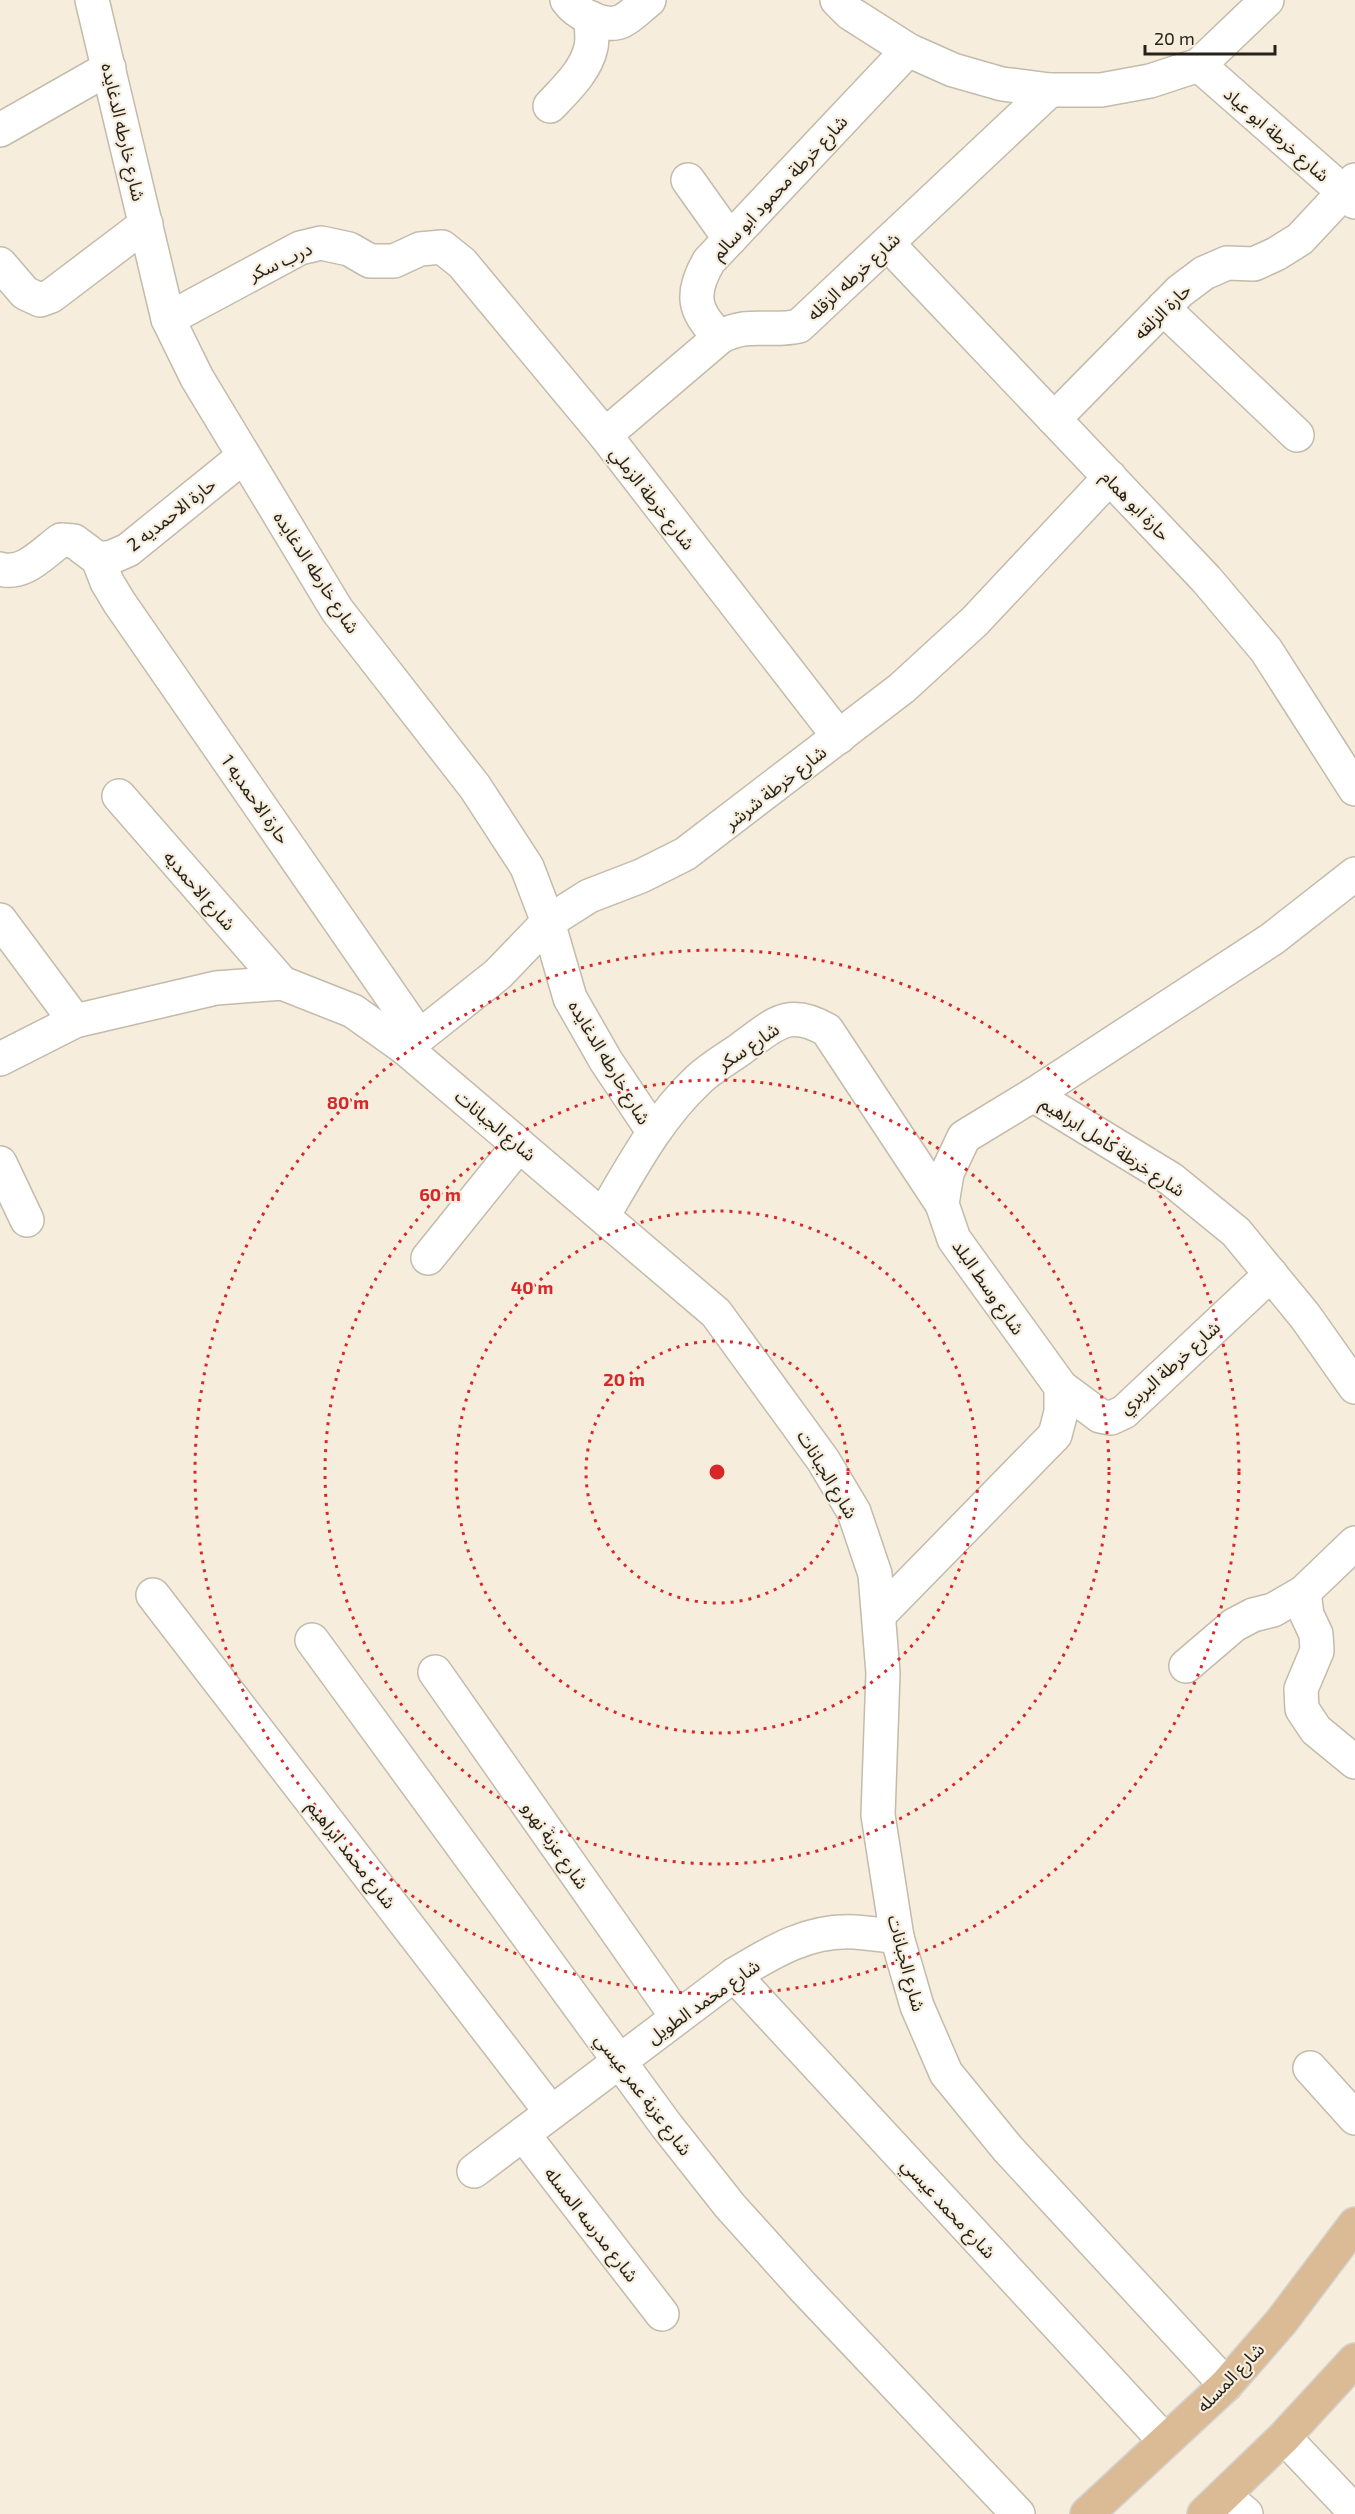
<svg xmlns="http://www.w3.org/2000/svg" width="1355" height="2514" font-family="'Exo 2','Noto Sans Arabic',sans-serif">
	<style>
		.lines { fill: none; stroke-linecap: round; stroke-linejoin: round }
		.minor-casing { stroke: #c3bbab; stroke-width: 36 }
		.major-casing { stroke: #d3d3d2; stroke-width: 36 }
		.minor { stroke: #fff; stroke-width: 33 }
		.major { stroke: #dabb95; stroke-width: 33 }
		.ring { fill: none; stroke: #d62828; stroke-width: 3; stroke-dasharray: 3 6 }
		.labels { text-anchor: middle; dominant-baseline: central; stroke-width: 4.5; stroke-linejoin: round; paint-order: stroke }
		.street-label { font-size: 18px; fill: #25221c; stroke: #f6eddc }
		.centre { fill: #d62828; stroke: #f6eddc; stroke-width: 3 }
		.ring-label { font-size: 18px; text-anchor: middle; font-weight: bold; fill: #d62828; stroke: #f6eddc; stroke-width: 4.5; stroke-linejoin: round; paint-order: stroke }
	</style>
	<rect width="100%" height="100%" fill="#f6eddc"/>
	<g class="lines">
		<defs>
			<g id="minor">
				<polyline points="92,0 168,319 197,378 337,610 475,787 527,867 548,922 570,998 606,1061 653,1131"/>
				<path d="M 567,0 C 577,14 605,29 622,21 C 632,16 641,6 649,0"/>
				<polyline points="837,0 850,13 908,50 953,70 1002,84 1050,90 1101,90 1150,81 1199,65 1267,0"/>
				<polyline points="1199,65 1355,202"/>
				<path d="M 550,106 C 565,90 586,71 591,47 C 593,39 591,27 591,18"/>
				<polyline points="0,130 109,68"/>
				<polyline points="688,180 730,239"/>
				<polyline points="888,244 1206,579 1266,650 1355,789"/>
				<polyline points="0,264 25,293 40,300 51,296 146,224"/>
				<polyline points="1163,308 1297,435"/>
				<polyline points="168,319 300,248 321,243 349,249 370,261 394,261 420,249 442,247 462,263 605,435 839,737"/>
				<path d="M 720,337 C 693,312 690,293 709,261 L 908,50"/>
				<polyline points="1054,419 1180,291 1204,273 1227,263 1254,264 1276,254 1300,239 1355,180"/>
				<path d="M 605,435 L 720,337 C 749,321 770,333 799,326 L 1050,90"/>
				<polyline points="98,559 107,582 119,602 419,1036"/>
				<path d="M 0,569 C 24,576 43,553 61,540 L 74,541 L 98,559 L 112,557 L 128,550 L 244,456"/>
				<polyline points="119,796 282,983"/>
				<polyline points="0,920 75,1021"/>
				<polyline points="405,1048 498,974 548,922 589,896 641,876 685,854 902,688 975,621 1110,477"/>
				<polyline points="0,1059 75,1021 216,988 282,983 353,1011 405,1048 716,1313 823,1460 854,1512 875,1574 883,1673 878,1815 897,1937 917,2006 946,2073 1008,2149 1226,2385"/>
				<polyline points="1033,1095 1171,1179 1236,1232 1305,1316 1355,1387"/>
				<polyline points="0,1163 27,1220"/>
				<path d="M 603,1216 C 631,1169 656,1120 697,1081 C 710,1068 727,1059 742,1048 C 774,1025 788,1007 827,1030 L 942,1204"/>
				<polyline points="428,1258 519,1145"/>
				<polyline points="1061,1387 1100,1416 1111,1418 1124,1412 1271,1274"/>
				<polyline points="1304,1592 1307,1615 1316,1634 1317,1651 1301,1689 1302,1709 1316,1730 1355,1762"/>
				<polyline points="153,1595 551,2112"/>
				<polyline points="879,1615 1055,1435 1061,1412 1061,1387 954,1239 942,1204 947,1173 964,1137 1033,1095 1272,939 1355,874"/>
				<polyline points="312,1640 666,2125 730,2206 803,2287 1018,2514"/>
				<polyline points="1186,1666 1234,1625 1253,1615 1273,1610 1304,1592 1355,1543"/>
				<polyline points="435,1672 677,2017"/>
				<polyline points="734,1975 1164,2440"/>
				<polyline points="1310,2068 1355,2118"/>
				<polyline points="523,2134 662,2314"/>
				<path d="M 474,2171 L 734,1975 C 772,1952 809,1929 855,1932 C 869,1933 883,1935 897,1937"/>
				<polyline points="1284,2437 1355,2512"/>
				<polyline points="1224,2495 1246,2514"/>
			</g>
			<g id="major">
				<polyline points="1087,2514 1226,2385 1281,2322 1355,2224"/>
				<polyline points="1204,2514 1284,2437 1355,2360"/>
			</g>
		</defs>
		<!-- minor casing -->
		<use href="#minor" class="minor-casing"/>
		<!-- major casing -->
		<use href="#major" class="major-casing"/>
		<!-- minor -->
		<use href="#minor" class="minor"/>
		<!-- major -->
		<use href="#major" class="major"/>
	</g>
	<!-- distance rings -->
	<g class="ring">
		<circle cx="717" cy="1472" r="131"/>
		<circle cx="717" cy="1472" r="261"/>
		<circle cx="717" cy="1472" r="392"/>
		<circle cx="717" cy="1472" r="522"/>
	</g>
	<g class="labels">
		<!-- street labels -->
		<g class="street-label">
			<text transform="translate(124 132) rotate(77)">شارع خارطه الدغايده</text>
			<text transform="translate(1277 134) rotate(41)">شارع خرطة ابو عياد</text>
			<text transform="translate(779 187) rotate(-47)">شارع خرطة محمود ابو سالم</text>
			<text transform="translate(280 261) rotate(-25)">درب سكر</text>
			<text transform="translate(853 276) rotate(-43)">شارع خرطه الزقله</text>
			<text transform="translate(1162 311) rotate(-44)">حارة الزلقه</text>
			<text transform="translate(653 498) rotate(52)">شارع خرطة الزملي</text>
			<text transform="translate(1136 505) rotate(46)">حارة ابو همام</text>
			<text transform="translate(171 514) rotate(-38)">حارة الاحمديه 2</text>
			<text transform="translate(317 572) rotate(57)">شارع خارطه الدغايده</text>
			<text transform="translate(775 787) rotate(-38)">شارع خرطة شرشر</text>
			<text transform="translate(256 799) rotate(55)">حارة الاحمديه 1</text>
			<text transform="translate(200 890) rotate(49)">شارع الاحمديه</text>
			<text transform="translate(748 1046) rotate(-34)">شارع سكر</text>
			<text transform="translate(610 1062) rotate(59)">شارع خارطه الدغايده</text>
			<text transform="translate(496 1125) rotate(40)">شارع الجبانات</text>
			<text transform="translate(1113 1146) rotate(33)">شارع خرطة كامل ابراهيم</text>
			<text transform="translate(989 1287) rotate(55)">شارع وسط البلد</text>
			<text transform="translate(1169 1367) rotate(-42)">شارع خرطة البربري</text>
			<text transform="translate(828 1474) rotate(59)">شارع الجبانات</text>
			<text transform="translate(556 1845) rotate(55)">شارع عزبة نهرو</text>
			<text transform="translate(352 1854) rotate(52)">شارع محمد ابراهيم</text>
			<text transform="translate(907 1963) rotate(75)">شارع الجبانات</text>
			<text transform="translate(703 2001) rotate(-35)">شارع محمد الطويل</text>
			<text transform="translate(644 2094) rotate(53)">شارع عزبة عمر عيسي</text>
			<text transform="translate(949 2208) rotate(47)">شارع محمد عيسي</text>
			<text transform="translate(592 2224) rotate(52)">شارع مدرسه المسله</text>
			<text transform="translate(1230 2377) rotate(-46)">شارع المسله</text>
		</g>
	</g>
	<circle cx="717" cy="1472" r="9" class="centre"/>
	<g class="ring-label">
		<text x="348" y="1109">80 m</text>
		<text x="440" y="1201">60 m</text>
		<text x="532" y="1294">40 m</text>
		<text x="624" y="1386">20 m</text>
	</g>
	<!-- scale -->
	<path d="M1145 45v9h130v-9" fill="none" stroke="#25221c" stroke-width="3"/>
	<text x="1154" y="45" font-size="18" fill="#25221c" stroke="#f6eddc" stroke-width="4.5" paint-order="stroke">20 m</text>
</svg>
